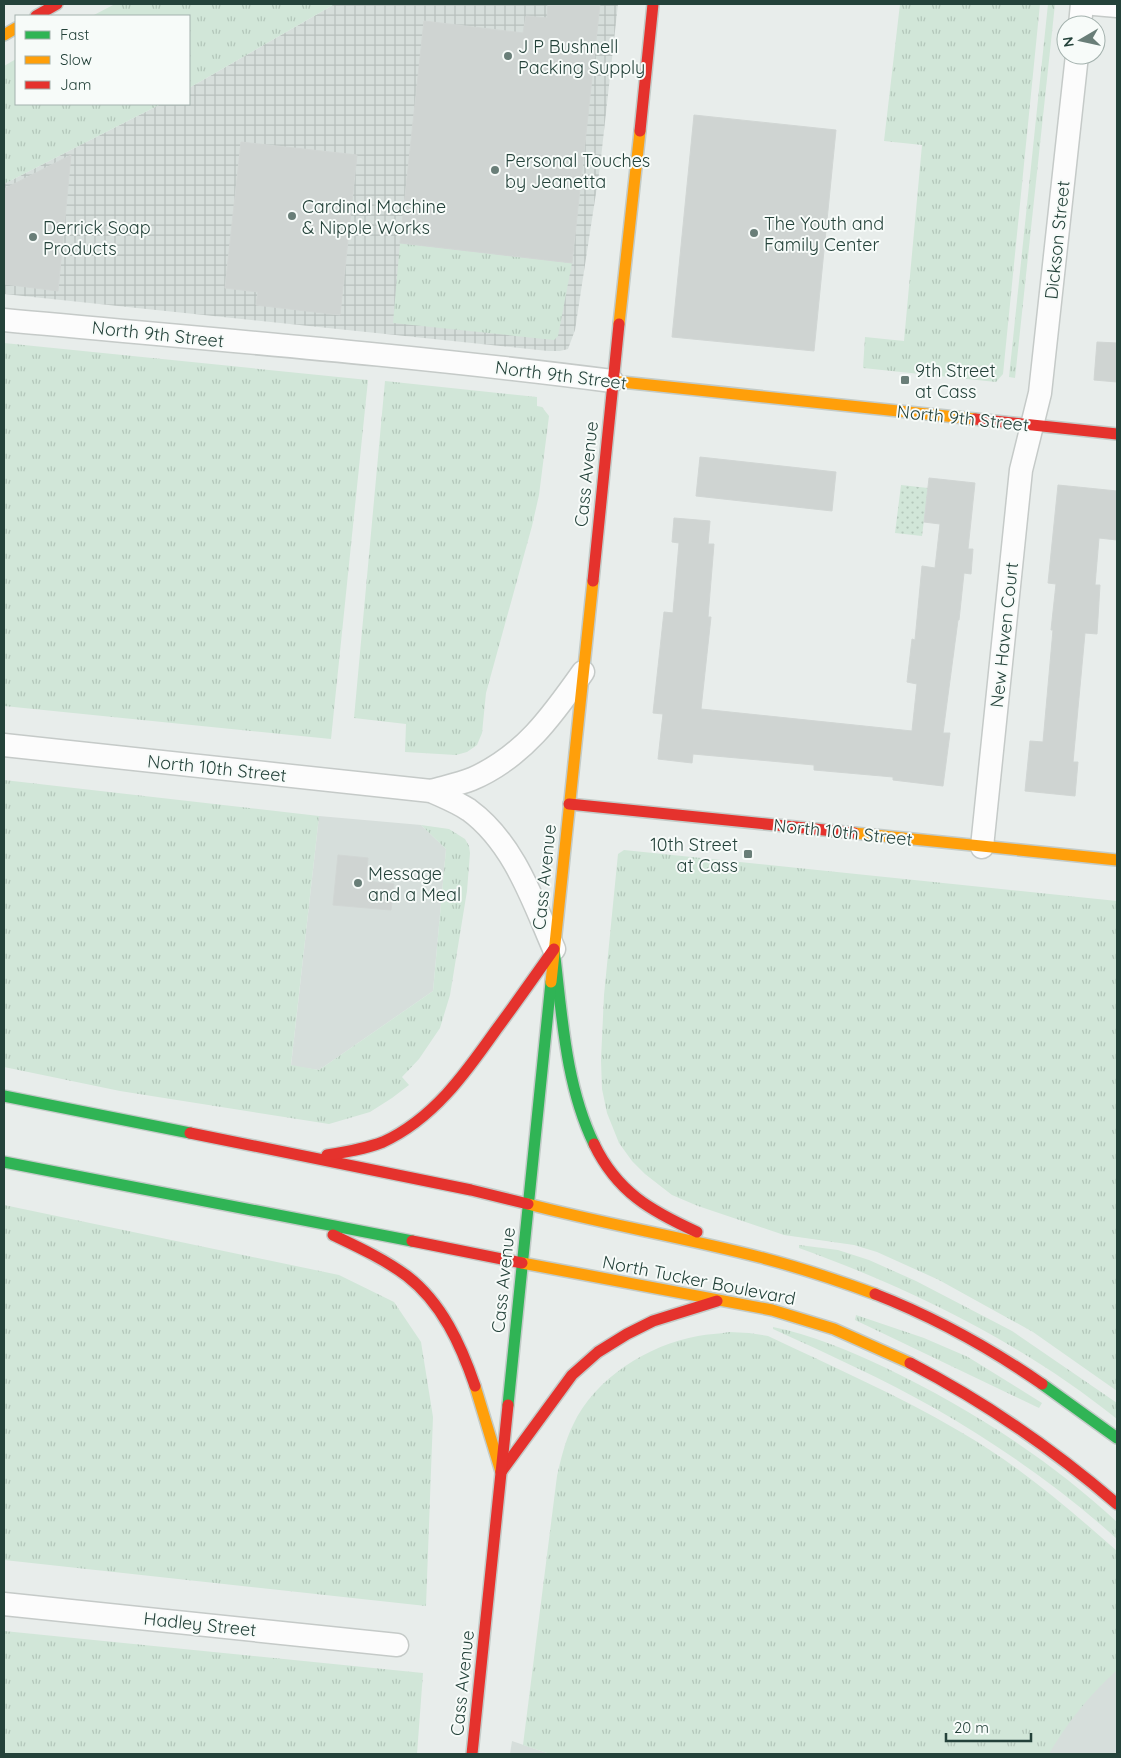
<svg xmlns="http://www.w3.org/2000/svg" width="1121" height="1758" font-family="Quicksand,sans-serif">
	<style>
		.built { fill: #d6dedb }
		.industrial { fill: url(#industrial-grid) }
		.grass { fill: url(#grass-tufts) }
		.park { fill: url(#park-dots) }
		.building { fill: #cfd4d2; stroke: #d1d6d4 }
		.lines { fill: none; stroke-linecap: round; stroke-linejoin: round }
		.street-casing { stroke: #c5cac8; stroke-width: 25 }
		.fast-casing { stroke: #c3cbc8; stroke-width: 14 }
		.slow-casing { stroke: #c3cbc8; stroke-width: 14 }
		.jam-casing { stroke: #c3cbc8; stroke-width: 14 }
		.street { stroke: #fcfcfc; stroke-width: 22 }
		.fast { stroke: #30b455; stroke-width: 11 }
		.slow { stroke: #ff9f0a; stroke-width: 11 }
		.jam { stroke: #e5322d; stroke-width: 11 }
		.poi-dot { fill: #697e78; stroke: #f7fbf9; stroke-width: 2 }
		.labels { text-anchor: middle; dominant-baseline: central; stroke-width: 4; stroke-linejoin: round; paint-order: stroke }
		.poi-label { font-size: 18px; fill: #24423a; stroke: #f7fbf9; text-anchor: start }
		.street-label { font-size: 18px; fill: #24423a; stroke: #f7fbf9 }
	</style>
	<defs>
		<pattern id="industrial-grid" width="8" height="8" patternUnits="userSpaceOnUse" patternTransform="scale(1.25)"><rect width="8" height="8" fill="#d6dedb"/><path d="M0 4h8M4 0v8" fill="none" stroke="#b8c0bd"/></pattern>
		<pattern id="grass-tufts" width="24" height="20" patternUnits="userSpaceOnUse" patternTransform="scale(1.25)"><rect width="24" height="20" fill="#d1e6d8"/><path d="M3 7l-1-3M5 7V3M7 7l1-3M15 17l-1-3M17 17v-4M19 17l1-3" fill="none" stroke="#b3c6ba"/></pattern>
		<pattern id="park-dots" width="8" height="8" patternUnits="userSpaceOnUse" patternTransform="scale(1.25)"><rect width="8" height="8" fill="#d1e6d8"/><path d="M2 2h.1M6 6h.1" fill="none" stroke="#b3c6ba" stroke-width="1.8" stroke-linecap="round"/></pattern>
	</defs>
	<rect width="100%" height="100%" fill="#e8edeb"/>
	<!-- built -->
	<g class="built">
		<polygon points="319,816 421,825 446,849 433,991 319,1070 291,1066"/>
		<polygon points="1117,1635 1117,1754 1031,1754"/>
		<polygon points="512,1741 550,1754 510,1754"/>
	</g>
	<!-- industrial -->
	<polygon class="industrial" points="335,4 618,4 600,167 575,330 568,349 560,351 548,351 4,294 4,184 161,104 189,104 189,88"/>
	<!-- grass -->
	<g class="grass">
		<polygon points="115,4 335,4 189,88 189,16 92,16"/>
		<polygon points="900,4 1040,4 1003,374 996,382 863,368 865,337 904,341 922,145 884,141"/>
		<polygon points="1048,4 1055,4 1015,378 1009,377"/>
		<polygon points="16,59 16,104 161,104 4,184 4,66"/>
		<polygon points="400,243 572,263 558,336 554,340 393,323"/>
		<polygon points="4,343 368,380 331,739 4,706"/>
		<polygon points="385,381 537,397 537,406 542,407 549,416 539,495 532,526 486,693 482,733 477,745 467,752 456,755 405,752 406,724 354,718"/>
		<polygon points="4,780 319,816 291,1065 319,1070 433,991 446,849 421,825 449,829 465,839 469,846 470,853 467,891 450,995 440,1028 419,1059 402,1077 409,1085 392,1098 370,1112 329,1124 120,1091 4,1067"/>
		<polygon points="624,850 1117,901 1117,1391 1033,1332 939,1280 877,1252 854,1245 784,1235 698,1206 672,1195 645,1174 632,1161 619,1143 607,1113 602,1089 601,1060 604,995 618,854"/>
		<polygon points="4,1205 339,1275 394,1302 421,1342 433,1417 426,1606 4,1560"/>
		<path d="M 799,1245 L 838,1250 L 869,1260 L 916,1281 L 1012,1331 L 1117,1403 L 1117,1419 C 1022,1343 913,1289 799,1248 Z"/>
		<polygon points="856,1315 924,1338 968,1357 1042,1403 1039,1408 855,1320"/>
		<path d="M 773,1327 C 812,1335 848,1350 884,1367 C 968,1407 1049,1459 1117,1522 L 1117,1539 C 1062,1489 1000,1446 936,1409 C 883,1379 828,1354 773,1329 Z"/>
		<path d="M 729,1332 L 749,1333 L 768,1336 C 833,1367 898,1395 959,1431 C 1017,1464 1068,1508 1117,1551 L 1117,1670 C 1088,1697 1069,1720 1049,1754 L 550,1754 L 523,1745 L 557,1476 C 561,1459 565,1441 573,1425 C 595,1378 648,1345 698,1336 C 708,1334 719,1334 729,1332 Z"/>
		<polygon points="4,1631 423,1673 417,1754 4,1754"/>
	</g>
	<!-- park -->
	<polygon class="park" points="901,485 928,488 922,536 895,533"/>
	<!-- building -->
	<g class="building">
		<polygon points="548,4 600,4 572,263 400,243 424,21 523,33 526,16 547,18"/>
		<polygon points="694,115 836,130 814,351 672,337"/>
		<polygon points="241,142 357,155 340,315 256,305 258,292 225,288"/>
		<polygon points="71,155 58,291 4,284 4,189"/>
		<polygon points="1097,342 1117,343 1117,382 1094,380"/>
		<polygon points="700,457 836,472 832,511 696,496"/>
		<polygon points="929,478 975,483 968,549 973,549 971,574 964,573 959,620 958,620 943,733 950,733 943,786 893,780 893,777 814,770 814,765 693,754 692,763 658,759 663,714 653,713 664,612 673,613 679,543 672,542 674,518 710,521 708,544 714,544 708,617 711,617 701,709 912,731 917,684 907,682 912,639 915,640 922,566 935,568 940,524 924,522"/>
		<polygon points="1058,485 1117,491 1117,540 1099,538 1095,585 1100,585 1097,634 1085,633 1073,762 1078,762 1075,796 1025,791 1030,741 1043,742 1053,630 1051,630 1056,584 1048,583"/>
		<polygon points="338,855 368,858 366,881 394,884 391,910 333,905"/>
	</g>
	<g class="lines">
		<defs>
			<g id="street">
				<polyline points="1094,4 1117,6"/>
				<polyline points="1080,25 1082,4"/>
				<path d="M 4,320 C 207,339 410,355 612,381"/>
				<path d="M 4,745 L 431,791 C 444,797 457,802 469,810 C 514,843 533,901 554,949"/>
				<path d="M 431,791 C 445,787 459,784 472,779 C 523,757 552,716 583,672"/>
				<polyline points="982,847 1021,470 1040,393 1077,55"/>
				<polyline points="4,1604 397,1645"/>
			</g>
			<g id="fast">
				<path d="M 554,949 C 562,1014 565,1084 594,1144"/>
				<polyline points="4,1096 190,1133"/>
				<polyline points="4,1162 412,1241"/>
				<polyline points="1042,1384 1117,1438"/>
				<polyline points="508,1405 551,982"/>
			</g>
			<g id="slow">
				<polyline points="4,35 16,28"/>
				<polyline points="619,324 640,131"/>
				<polyline points="612,381 975,419"/>
				<polyline points="854,833 1117,860"/>
				<polyline points="551,982 593,581"/>
				<path d="M 528,1204 C 604,1224 682,1237 759,1257 C 798,1267 837,1280 875,1294"/>
				<polyline points="522,1263 772,1310 834,1329 910,1363"/>
				<polyline points="475,1386 501,1472"/>
			</g>
			<g id="jam">
				<polyline points="36,16 57,4"/>
				<polyline points="640,131 653,4"/>
				<polyline points="975,419 1117,434"/>
				<polyline points="593,581 619,324"/>
				<polyline points="569,804 854,833"/>
				<polyline points="190,1133 471,1190 528,1204"/>
				<path d="M 594,1144 C 617,1192 651,1211 697,1232"/>
				<path d="M 327,1155 C 346,1152 365,1149 383,1142 C 433,1119 465,1074 496,1030 C 516,1003 535,976 554,949"/>
				<path d="M 333,1235 C 358,1247 384,1259 407,1276 C 442,1303 461,1345 475,1386"/>
				<polyline points="412,1241 522,1263"/>
				<path d="M 875,1294 C 934,1317 990,1348 1042,1384"/>
				<path d="M 910,1363 C 985,1402 1053,1449 1117,1504"/>
				<polyline points="501,1472 572,1375 598,1352 627,1334 653,1321 717,1301"/>
				<polyline points="472,1754 508,1405"/>
			</g>
		</defs>
		<!-- street casing -->
		<use href="#street" class="street-casing"/>
		<!-- fast casing -->
		<use href="#fast" class="fast-casing"/>
		<!-- slow casing -->
		<use href="#slow" class="slow-casing"/>
		<!-- jam casing -->
		<use href="#jam" class="jam-casing"/>
		<!-- street -->
		<use href="#street" class="street"/>
		<!-- fast -->
		<use href="#fast" class="fast"/>
		<!-- slow -->
		<use href="#slow" class="slow"/>
		<!-- jam -->
		<use href="#jam" class="jam"/>
	</g>
	<!-- markers -->
	<g class="poi-dot">
		<circle cx="508" cy="56" r="5"/>
		<circle cx="495" cy="170" r="5"/>
		<circle cx="292" cy="216" r="5"/>
		<circle cx="754" cy="233" r="5"/>
		<circle cx="33" cy="237" r="5"/>
		<rect x="900" y="375" width="10" height="10" rx="2.5"/>
		<rect x="743" y="849" width="10" height="10" rx="2.5"/>
		<circle cx="358" cy="883" r="5"/>
	</g>
	<g class="labels">
		<!-- poi labels -->
		<g class="poi-label">
			<text x="518" y="46">J P Bushnell<tspan x="518" dy="21">Packing Supply</tspan></text>
			<text x="505" y="160">Personal Touches<tspan x="505" dy="21">by Jeanetta</tspan></text>
			<text x="302" y="206">Cardinal Machine<tspan x="302" dy="21">&amp; Nipple Works</tspan></text>
			<text x="764" y="223">The Youth and<tspan x="764" dy="21">Family Center</tspan></text>
			<text x="43" y="227">Derrick Soap<tspan x="43" dy="21">Products</tspan></text>
			<text x="915" y="370">9th Street<tspan x="915" dy="21">at Cass</tspan></text>
			<text x="738" y="844" text-anchor="end">10th Street<tspan x="738" dy="21">at Cass</tspan></text>
			<text x="368" y="873">Message<tspan x="368" dy="21">and a Meal</tspan></text>
		</g>
		<!-- street labels -->
		<g class="street-label">
			<text transform="translate(1057 240) rotate(-84)">Dickson Street</text>
			<text transform="translate(158 334) rotate(6)">North 9th Street</text>
			<text transform="translate(561 375) rotate(7)">North 9th Street</text>
			<text transform="translate(963 418) rotate(6)">North 9th Street</text>
			<text transform="translate(586 474) rotate(-84)">Cass Avenue</text>
			<text transform="translate(1004 635) rotate(-84)">New Haven Court</text>
			<text transform="translate(217 768) rotate(6)">North 10th Street</text>
			<text transform="translate(843 832) rotate(6)">North 10th Street</text>
			<text transform="translate(544 877) rotate(-84)">Cass Avenue</text>
			<text transform="translate(503 1280) rotate(-84)">Cass Avenue</text>
			<text transform="translate(699 1280) rotate(11)">North Tucker Boulevard</text>
			<text transform="translate(200 1624) rotate(6)">Hadley Street</text>
			<text transform="translate(462 1683) rotate(-84)">Cass Avenue</text>
		</g>
	</g>
	<!-- border -->
	<rect width="1121" height="1758" fill="none" stroke="#24423a" stroke-width="10"/>
	<!-- legend -->
	<rect x="15" y="15" width="175" height="90" fill="#f7fbf9" stroke="#a3b1ad"/>
	<rect x="25" y="31" width="25" height="8" fill="#30b455" stroke="#a3b1ad"/>
	<text x="60" y="40" font-size="15" fill="#24423a">Fast</text>
	<rect x="25" y="56" width="25" height="8" fill="#ff9f0a" stroke="#a3b1ad"/>
	<text x="60" y="65" font-size="15" fill="#24423a">Slow</text>
	<rect x="25" y="81" width="25" height="8" fill="#e5322d" stroke="#a3b1ad"/>
	<text x="60" y="90" font-size="15" fill="#24423a">Jam</text>
	<!-- north arrow -->
	<g transform="translate(1081 40) rotate(261)"><circle r="24" fill="#f7fbf9" stroke="#a3b1ad"/>
	<path d="M0-4L9 19L0 12L-9 19Z" fill="#697e78"/>
	<text y="-8" font-size="14" font-weight="bold" text-anchor="middle" fill="#24423a">N</text>
	</g>
	<!-- scale -->
	<path d="M946 1733v8h85v-8" fill="none" stroke="#24423a" stroke-width="2.5"/>
	<text x="954" y="1733" font-size="15" fill="#24423a" stroke="#f7fbf9" stroke-width="4" paint-order="stroke">20 m</text>
</svg>
